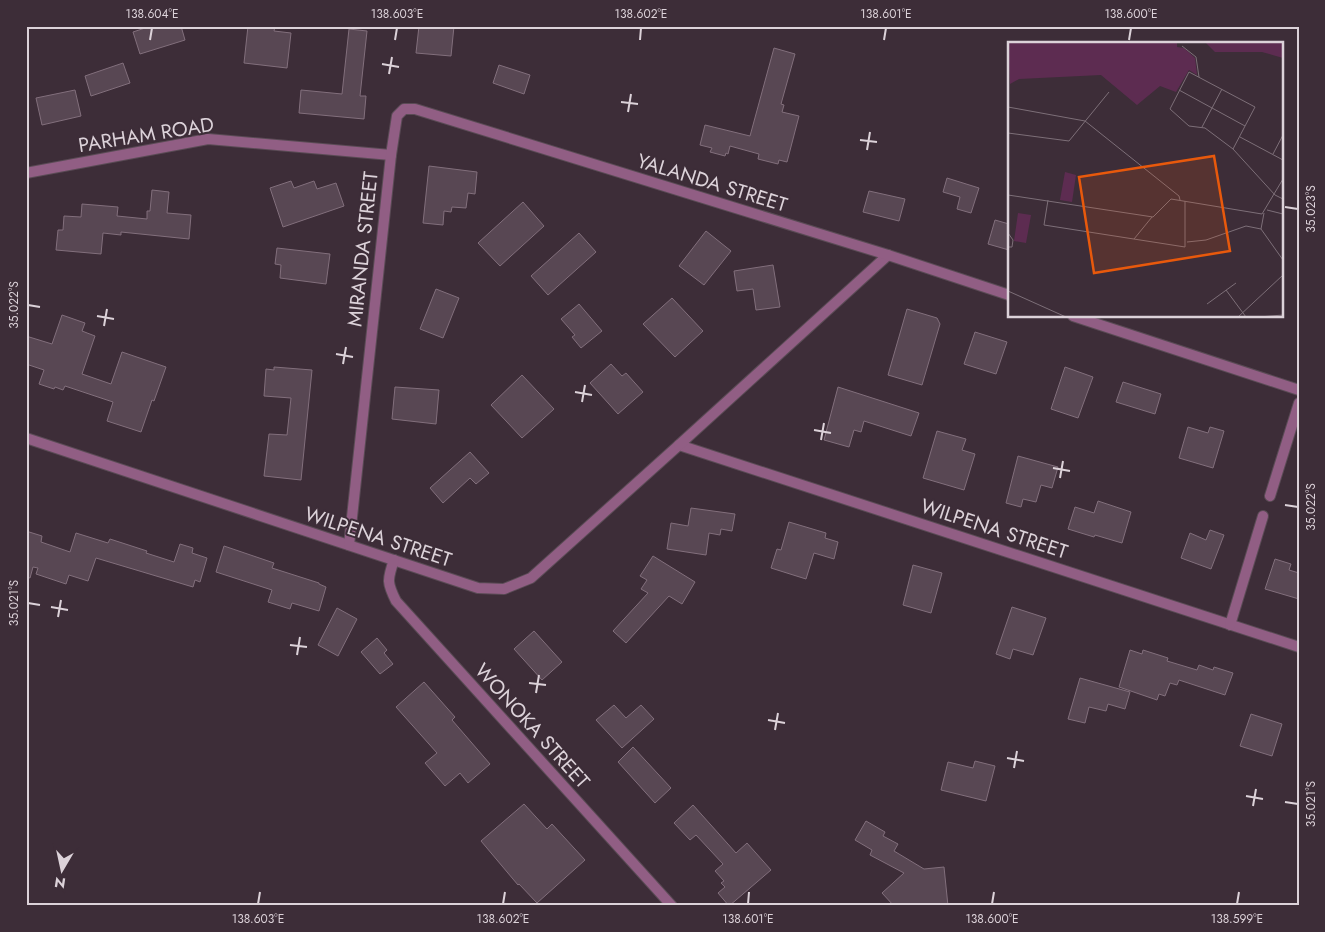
<svg xmlns="http://www.w3.org/2000/svg" width="1325" height="932" font-family="Jost,sans-serif">
	<style>
		.building { fill: #584753; stroke: #826f7c }
		.lines { fill: none; stroke-linecap: round; stroke-linejoin: round }
		.minor-casing { stroke: #5a4b55; stroke-width: 12 }
		.minor { stroke: #915e84; stroke-width: 10 }
		.ticks { fill: none; stroke: #dcd2d9; stroke-width: 2 }
		.labels { text-anchor: middle; dominant-baseline: central; stroke-width: 4; stroke-linejoin: round; paint-order: stroke }
		.street-label { font-size: 20px; fill: #dcd2d9; stroke: #3d2d38 }
		.inset-road { fill: none; stroke: #7d6f78; stroke-width: 1 }
		.view { fill: #e8590c; fill-opacity: 0.15; stroke: #e8590c; stroke-width: 2.5 }
		.inset-edge { fill: none; stroke: #dcd2d9; stroke-width: 2.5 }
		.neatline { fill: none; stroke: #dcd2d9; stroke-width: 2 }
		.ticks-label { font-size: 12px; text-anchor: middle; fill: #dcd2d9 }
	</style>
	<rect width="100%" height="100%" fill="#3d2d38"/>
	<!-- building -->
	<g class="building">
		<polygon points="151,26 181,26 185,40 140,54 133,32"/>
		<polygon points="248,26 275,26 274,31 291,33 287,68 244,63"/>
		<polygon points="419,26 454,26 451,56 416,53"/>
		<polygon points="349,29 367,31 360,96 366,96 364,119 299,113 301,90 342,94"/>
		<polygon points="774,48 795,54 781,104 784,105 782,112 799,116 787,162 779,160 778,164 758,159 759,154 730,146 728,154 726,153 725,156 710,152 712,148 700,145 705,125 750,136"/>
		<polygon points="123,63 130,83 91,96 85,76"/>
		<polygon points="499,65 530,75 524,94 493,83"/>
		<polygon points="75,90 81,116 42,125 36,98"/>
		<polygon points="429,166 477,172 475,194 468,193 466,208 452,207 451,212 444,211 443,225 423,223"/>
		<polygon points="947,178 979,188 971,213 957,209 960,197 943,192"/>
		<polygon points="291,181 294,188 314,181 317,189 336,183 344,206 283,227 270,188"/>
		<polygon points="152,190 169,192 167,213 191,215 189,239 121,232 121,235 103,233 101,254 56,250 58,230 63,230 64,216 81,217 82,204 118,207 117,216 147,219 147,211 150,211"/>
		<polygon points="869,191 905,199 899,221 863,212"/>
		<polygon points="523,202 544,226 500,266 478,243"/>
		<polygon points="995,220 1009,224 1009,250 988,244"/>
		<polygon points="706,231 731,251 704,285 679,266"/>
		<polygon points="579,233 596,252 548,295 531,276"/>
		<polygon points="277,248 330,254 326,284 280,278 281,265 275,264"/>
		<polygon points="773,265 780,307 756,310 753,289 737,291 734,271"/>
		<polygon points="436,289 459,298 443,338 420,329"/>
		<polygon points="672,298 703,331 675,357 643,324"/>
		<polygon points="579,304 602,331 581,348 572,337 575,335 561,319"/>
		<polygon points="907,309 937,318 940,324 922,385 888,375"/>
		<polygon points="62,315 85,323 82,331 95,336 82,374 111,384 122,352 166,367 154,401 152,400 141,432 107,421 113,402 65,386 63,390 55,387 54,389 39,384 44,370 26,364 26,336 52,344"/>
		<polygon points="975,332 1007,342 996,374 964,364"/>
		<polygon points="611,364 622,376 626,373 643,392 618,414 590,383"/>
		<polygon points="274,367 312,370 301,480 264,476 269,434 287,435 291,398 264,396 266,369 274,370"/>
		<polygon points="1065,367 1093,377 1078,418 1051,409"/>
		<polygon points="522,375 554,409 522,438 491,405"/>
		<polygon points="1123,382 1161,394 1155,414 1116,402"/>
		<polygon points="395,387 439,390 436,424 392,419"/>
		<polygon points="838,387 919,413 911,436 864,421 861,432 854,430 849,447 824,440"/>
		<polygon points="1188,427 1208,433 1210,427 1224,431 1213,468 1179,458"/>
		<polygon points="937,431 966,439 962,450 975,454 964,490 923,478"/>
		<polygon points="470,452 489,473 476,484 470,478 443,503 430,488"/>
		<polygon points="1018,456 1058,467 1052,488 1041,485 1036,502 1023,499 1021,507 1006,503"/>
		<polygon points="1098,501 1131,512 1122,543 1095,535 1094,537 1068,529 1075,507 1094,513"/>
		<polygon points="691,508 735,514 732,531 721,529 720,535 709,533 706,555 667,549 671,523 688,526"/>
		<polygon points="789,522 826,533 825,538 838,542 834,559 814,553 806,579 771,568 777,549 781,550"/>
		<polygon points="1210,530 1224,535 1211,569 1181,558 1190,533 1206,540"/>
		<polygon points="26,531 42,536 41,542 70,552 76,533 108,543 110,539 147,551 146,553 174,562 180,544 193,548 192,553 207,558 200,582 195,580 193,587 96,558 88,581 69,575 66,584 36,574 38,568 33,567 30,578 26,577"/>
		<polygon points="224,546 274,563 272,568 319,583 319,584 326,587 319,611 292,603 290,609 268,602 272,590 216,572"/>
		<polygon points="653,556 695,582 682,604 669,596 626,643 613,631 648,593 641,589 647,580 640,576"/>
		<polygon points="1275,559 1291,564 1289,570 1299,573 1299,599 1265,589"/>
		<polygon points="913,565 942,573 931,613 903,605"/>
		<polygon points="1012,607 1046,618 1033,655 1013,649 1010,659 996,654"/>
		<polygon points="337,608 357,619 338,656 318,645"/>
		<polygon points="534,631 562,662 542,680 514,649"/>
		<polygon points="377,638 387,650 384,653 393,664 380,674 361,652"/>
		<polygon points="1130,650 1142,654 1143,650 1168,658 1167,661 1197,670 1199,665 1213,670 1214,667 1233,673 1225,695 1179,680 1177,685 1170,683 1165,696 1159,694 1157,700 1119,687"/>
		<polygon points="1080,678 1130,692 1125,709 1108,704 1106,711 1089,707 1085,723 1068,719"/>
		<polygon points="424,682 455,717 452,720 490,764 468,783 460,773 445,786 425,763 437,753 396,707"/>
		<polygon points="614,705 626,718 641,705 654,719 622,748 596,720"/>
		<polygon points="1251,714 1282,724 1272,756 1240,746"/>
		<polygon points="633,747 671,788 655,803 618,762"/>
		<polygon points="975,761 995,766 986,801 941,790 948,762 973,768"/>
		<polygon points="524,804 547,829 552,824 585,860 537,903 519,884 518,885 481,841"/>
		<polygon points="693,805 736,853 747,843 771,870 729,906 718,893 725,887 721,883 724,881 715,871 723,864 696,835 690,840 674,823"/>
		<polygon points="866,821 885,832 883,836 898,844 894,851 924,869 944,867 948,906 894,906 882,893 904,873 870,855 872,850 855,840"/>
	</g>
	<g class="lines">
		<defs>
			<g id="minor">
				<polyline points="26,173 208,139 391,155"/>
				<polyline points="1073,316 1299,390"/>
				<polyline points="26,438 478,588 504,589 531,578 679,445 1299,647"/>
				<polyline points="679,445 888,255"/>
				<polyline points="1270,496 1299,403"/>
				<polyline points="349,545 391,155 397,116 404,109 415,109 888,255 1009,295"/>
				<path d="M 394,560 C 387,580 387,583 396,601 L 672,906"/>
				<polyline points="1230,625 1263,516"/>
			</g>
		</defs>
		<!-- minor casing -->
		<use href="#minor" class="minor-casing"/>
		<!-- minor -->
		<use href="#minor" class="minor"/>
	</g>
	<!-- ticks -->
	<path class="ticks" d="M 150,40 L 152,28M 395,40 L 397,28M 640,40 L 641,28M 884,40 L 886,28M 1129,40 L 1131,28M 382,64 L 399,67M 389,74 L 392,57M 621,102 L 638,104M 628,112 L 631,94M 860,140 L 877,142M 867,150 L 870,132M 1285,207 L 1298,209M 28,305 L 40,307M 97,316 L 114,319M 104,326 L 107,309M 336,354 L 353,357M 343,364 L 346,347M 575,392 L 592,395M 582,402 L 585,385M 814,430 L 831,433M 821,440 L 824,423M 1053,468 L 1070,471M 1060,478 L 1063,461M 1285,505 L 1298,507M 28,603 L 40,605M 51,607 L 68,610M 58,617 L 61,600M 290,645 L 307,647M 297,655 L 300,637M 529,683 L 546,685M 536,693 L 539,675M 768,720 L 785,723M 775,730 L 778,713M 1007,758 L 1024,761M 1014,768 L 1017,751M 1246,796 L 1263,799M 1285,802 L 1298,804M 1253,806 L 1256,789M 258,904 L 260,892M 503,904 L 505,892M 748,904 L 749,892M 992,904 L 994,892M 1237,904 L 1239,892"/>
	<g class="labels">
		<!-- street labels -->
		<g class="street-label">
			<text transform="translate(146 135) rotate(-9)">PARHAM ROAD</text>
			<text transform="translate(712 183) rotate(17)">YALANDA STREET</text>
			<text transform="translate(363 249) rotate(-84)">MIRANDA STREET</text>
			<text transform="translate(994 529) rotate(18)">WILPENA STREET</text>
			<text transform="translate(378 537) rotate(18)">WILPENA STREET</text>
			<text transform="translate(532 726) rotate(48)">WONOKA STREET</text>
		</g>
	</g>
	<!-- overview -->
	<g transform="translate(1008 42)">
		<rect width="275" height="275" fill="#3d2d38"/>
		<path d="M 0,0 L 169,0 L 169,5 L 176,6 L 187,16 L 189,33 L 181,28 L 168,50 L 152,44 L 129,63 L 93,33 L 11,37 L 2,42 ZM 197,0 L 275,0 L 275,16 L 254,10 L 207,10 ZM 57,130 L 68,133 L 64,160 L 52,158 ZM 10,171 L 23,173 L 18,201 L 6,199 Z" fill="#5d2c51"/>
		<path class="inset-road" d="M 174,4 L 188,15 L 191,35M 171,48 L 237,84M 0,65 L 77,79 L 171,154 L 172,158M 194,85 L 214,47M 0,91 L 61,99 L 101,50M 232,95 L 275,118M 225,107 L 247,65 L 181,30 L 162,67 L 181,84 L 197,86 L 225,107 L 267,153 L 275,157M 265,112 L 275,93M 0,153 L 145,175 L 163,157 L 254,172 L 275,137M 40,158 L 36,183 L 177,205 L 177,159M 259,168 L 275,172M 253,187 L 256,171M 0,191 L 5,198 L 4,205 L 0,205M 126,197 L 144,175M 179,200 L 198,198 L 238,184 L 253,187 L 275,218M 218,248 L 238,275M 0,249 L 58,275M 199,262 L 228,241M 230,275 L 275,233M 251,275 L 275,273"/>
		<path class="view" d="M 206,114 L 222,209 L 86,231 L 71,135 Z"/>
		<rect width="275" height="275" class="inset-edge"/>
	</g>
	<!-- border -->
	<rect width="1325" height="932" fill="none" stroke="#3d2d38" stroke-width="55"/>
	<!-- north arrow -->
	<g transform="translate(62 870) rotate(189)" stroke="#3d2d38" stroke-width="4" paint-order="stroke">
	<path d="M0-4L9 19L0 12L-9 19Z" fill="#dcd2d9"/>
	<text y="-8" font-size="14" font-weight="bold" text-anchor="middle" fill="#dcd2d9">N</text>
	</g>
	<rect x="28" y="28" width="1270" height="876" class="neatline"/>
	<g class="ticks-label">
		<text x="152" y="18">138.604°E</text>
		<text x="397" y="18">138.603°E</text>
		<text x="641" y="18">138.602°E</text>
		<text x="886" y="18">138.601°E</text>
		<text x="1131" y="18">138.600°E</text>
		<text transform="translate(1311 209) rotate(-90)" y="4">35.023°S</text>
		<text transform="translate(14 305) rotate(-90)" y="4">35.022°S</text>
		<text transform="translate(1311 507) rotate(-90)" y="4">35.022°S</text>
		<text transform="translate(14 603) rotate(-90)" y="4">35.021°S</text>
		<text transform="translate(1311 804) rotate(-90)" y="4">35.021°S</text>
		<text x="258" y="923">138.603°E</text>
		<text x="503" y="923">138.602°E</text>
		<text x="748" y="923">138.601°E</text>
		<text x="992" y="923">138.600°E</text>
		<text x="1237" y="923">138.599°E</text>
	</g>
</svg>
